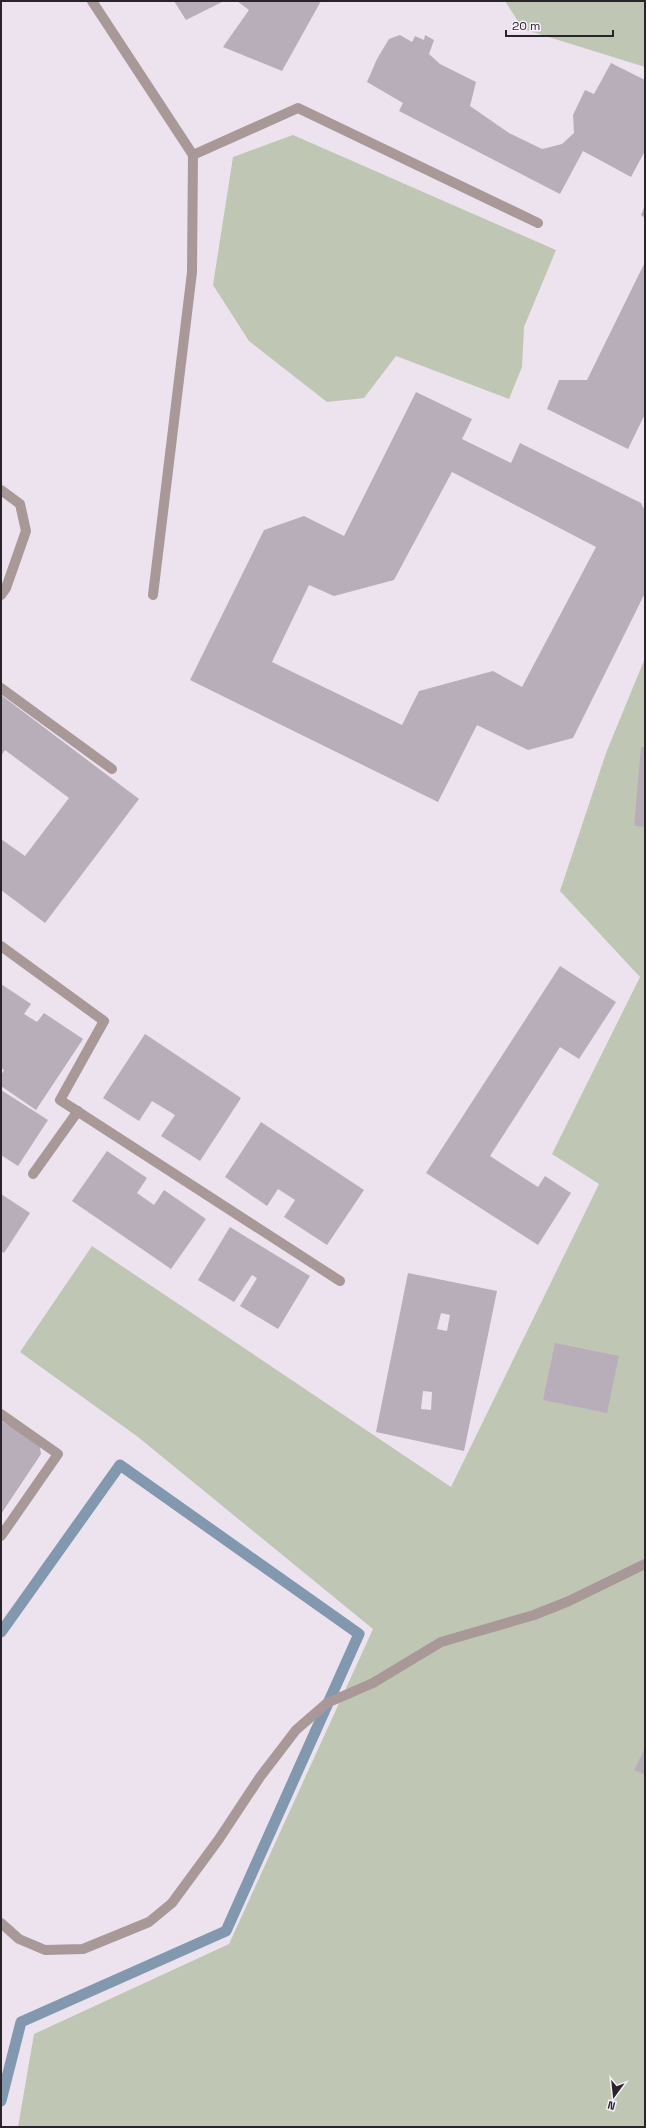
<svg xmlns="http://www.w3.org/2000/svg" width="646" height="2128" font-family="'Space Grotesk',sans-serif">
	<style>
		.green { fill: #c0c6b4 }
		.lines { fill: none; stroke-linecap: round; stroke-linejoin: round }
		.stream { stroke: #8198af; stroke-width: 11 }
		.building { fill: #b8aeb9; fill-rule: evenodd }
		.minor { stroke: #a89898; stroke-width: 10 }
	</style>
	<rect width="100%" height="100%" fill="#ece3ef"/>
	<!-- green -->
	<g class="green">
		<polygon points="505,1 645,1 645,67 523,29"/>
		<polygon points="293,135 556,250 524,327 522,367 509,399 396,356 364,398 327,402 249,341 213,285 233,157"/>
		<polygon points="645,658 645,2127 18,2127 34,2034 229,1944 373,1629 138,1437 20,1352 92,1246 451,1487 599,1184 552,1154 640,977 560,891 606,753"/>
	</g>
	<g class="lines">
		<!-- stream -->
		<polyline class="stream" points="1,1632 120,1465 359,1634 226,1931 21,2022 1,2101"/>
	</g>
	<!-- building -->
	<g class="building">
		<polygon points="174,1 224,1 186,20"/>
		<polygon points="237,1 321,1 282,71 223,47 249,10"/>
		<polygon points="400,35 412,42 415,36 424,40 425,35 434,40 429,54 440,64 476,82 470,106 509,133 542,149 562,144 574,133 573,115 585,90 594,94 611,63 645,80 645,151 631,177 583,151 560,194 399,111 403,103 367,82 377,59 389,39"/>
		<polygon points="645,205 645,218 641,215"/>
		<polygon points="645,262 645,414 628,449 547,409 559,380 587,380"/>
		<path d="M 416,392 L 472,419 L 462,439 L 511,463 L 520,443 L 641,503 L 645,511 L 645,593 L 573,738 L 528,750 L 477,725 L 438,802 L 190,680 L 264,530 L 304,516 L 344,536 ZM 452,472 L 596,547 L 522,687 L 493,671 L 419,691 L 402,725 L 272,662 L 309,585 L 334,596 L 394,580 Z"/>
		<polygon points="1,695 139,799 45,923 1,890 1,839 25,856 69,798 5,750 1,756"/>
		<polygon points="641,747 645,747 645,827 634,826"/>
		<polygon points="560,966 616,1002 579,1059 560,1047 490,1156 538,1187 545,1176 571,1193 538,1245 426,1173"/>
		<polygon points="1,984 31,1004 24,1014 37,1022 44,1013 83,1039 36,1110 1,1086 1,1075 4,1070 1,1068"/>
		<polygon points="145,1034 241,1098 200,1161 161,1136 175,1115 152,1101 139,1121 103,1098"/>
		<polygon points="1,1090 48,1120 18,1166 1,1155"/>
		<polygon points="261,1122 364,1190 327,1245 284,1217 295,1200 278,1189 267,1206 225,1177"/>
		<polygon points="107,1151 147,1178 137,1193 154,1205 164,1190 206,1219 171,1269 72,1201"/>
		<polygon points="1,1194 30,1213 4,1253 1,1251"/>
		<polygon points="230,1227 310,1276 278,1329 240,1306 257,1278 252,1275 234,1302 198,1280"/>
		<path d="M 408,1273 L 497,1291 L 464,1451 L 376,1432 ZM 441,1313 L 450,1315 L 447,1331 L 437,1329 ZM 423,1391 L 432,1392 L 431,1410 L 421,1409 Z"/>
		<polygon points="555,1343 619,1356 607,1413 543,1400"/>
		<polygon points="1,1421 39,1442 41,1454 1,1514"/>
		<polygon points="645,1748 645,1775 634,1770"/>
	</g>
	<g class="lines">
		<!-- minor -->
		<g class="minor">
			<polyline points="92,1 193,155 192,272 153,595"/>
			<polyline points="193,155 298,108 538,223"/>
			<polyline points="1,490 20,504 26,531 6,588 1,595"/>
			<polyline points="1,688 112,769"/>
			<polyline points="1,946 104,1021 60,1100 340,1281"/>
			<polyline points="33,1174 78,1111"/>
			<polyline points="1,1414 58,1454 1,1536"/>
			<polyline points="1,1923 19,1939 45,1950 83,1949 149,1922 172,1903 219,1839 260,1777 296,1730 327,1703 373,1683 441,1642 534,1615 569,1601 645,1564"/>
		</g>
	</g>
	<!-- border -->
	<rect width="646" height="2128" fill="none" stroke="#282429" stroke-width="4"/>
	<!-- north arrow -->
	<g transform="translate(614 2096) rotate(195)" stroke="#faf0fc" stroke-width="3" paint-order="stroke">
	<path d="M0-3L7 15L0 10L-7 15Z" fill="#282429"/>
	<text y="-6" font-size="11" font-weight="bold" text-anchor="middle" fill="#282429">N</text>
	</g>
	<!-- scale -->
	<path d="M506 30v6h107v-6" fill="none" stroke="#282429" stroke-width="2"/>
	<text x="512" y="30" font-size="12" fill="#282429" stroke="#faf0fc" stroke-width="3" paint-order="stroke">20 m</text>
</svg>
